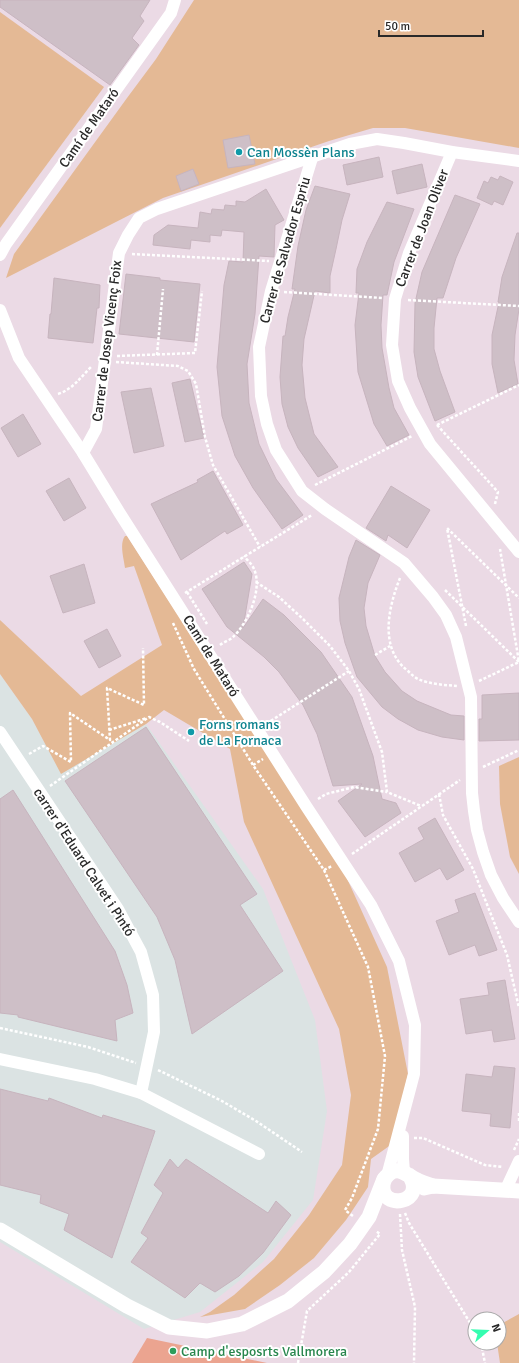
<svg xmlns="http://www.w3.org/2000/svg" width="519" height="1363" font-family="Signika,sans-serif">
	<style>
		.industrial { fill: #dbe3e3 }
		.green { fill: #e4b995 }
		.pitch { fill: #eba490 }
		.building { fill: #cebfc7; stroke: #c7b4be }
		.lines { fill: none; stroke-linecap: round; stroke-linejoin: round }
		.path { stroke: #fff; stroke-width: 2.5; stroke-dasharray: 3 2; stroke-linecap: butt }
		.minor { stroke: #fff; stroke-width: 12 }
		.tertiary { stroke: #fff; stroke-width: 15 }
		.culture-dot { fill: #0f9aa8; stroke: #fff; stroke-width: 1.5 }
		.leisure-dot { fill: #2e9e5b; stroke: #fff; stroke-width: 1.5 }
		.labels { text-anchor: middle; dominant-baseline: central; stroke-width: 4; stroke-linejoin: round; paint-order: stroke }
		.street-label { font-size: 14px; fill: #292929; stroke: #fff }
		.culture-label { font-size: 14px; fill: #0d838f; stroke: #fff; text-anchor: start }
		.leisure-label { font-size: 14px; fill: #27864d; stroke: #fff; text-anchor: start }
	</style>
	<rect width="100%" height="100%" fill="#ebdae5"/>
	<!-- industrial -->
	<polygon class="industrial" points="0,674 32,719 61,773 146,724 263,889 315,1020 327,1111 313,1200 263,1262 200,1312 144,1329 0,1242"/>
	<!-- green -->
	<g class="green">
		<polygon points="194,0 519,0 519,148 405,128 373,128 329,141 163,198 6,278 14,254 127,98 156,59"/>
		<polygon points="0,12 104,87 0,228"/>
		<path d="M 125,536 L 127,536 L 345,874 L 387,967 L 408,1074 L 392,1144 L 371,1159 L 368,1187 L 346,1220 L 314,1258 L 280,1285 L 245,1309 L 200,1317 L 210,1312 L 234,1295 L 274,1259 L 309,1215 L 342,1165 L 351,1095 L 339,1029 L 244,822 L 230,749 L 164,710 L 146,724 L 61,774 L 32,719 L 0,674 L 0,620 L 81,696 L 162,645 L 134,566 L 125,568 C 124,559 119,544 125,536 Z"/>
		<polygon points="519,757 519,874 510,857 500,804 499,766"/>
		<polygon points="519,1314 519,1363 500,1363 497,1343 499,1343 499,1325"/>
	</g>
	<!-- pitch -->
	<polygon class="pitch" points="147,1338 267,1363 132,1363"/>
	<!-- building -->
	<g class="building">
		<polygon points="0,0 150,0 140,16 144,21 132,38 139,45 110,85 0,7"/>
		<polygon points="249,135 255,164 228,168 223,140"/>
		<polygon points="379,157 383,177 347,185 343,165"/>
		<polygon points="422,164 427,187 397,194 392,171"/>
		<polygon points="193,169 199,184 181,191 176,176"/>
		<polygon points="500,176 513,182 503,205 494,201 492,205 477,198 484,181 488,183 491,177 498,180"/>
		<polygon points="315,186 350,194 342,220 336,249 330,276 330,293 315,291 304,339 302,365 305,398 314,434 338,467 318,477 298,448 288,427 282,404 280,377 283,336 285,336 288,317 295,289 292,289 298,246 306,210"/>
		<polygon points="266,189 284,220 275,225 274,257 259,256 255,314 247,364 249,403 259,444 276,479 303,515 282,529 253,488 235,456 222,416 217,367 224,285 229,261 243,262 244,232 222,230 221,236 210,235 210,242 191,240 190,249 153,245 154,235 168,225 198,228 200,212 211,214 212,209 224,210 225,205 236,206 236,201 245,202"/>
		<polygon points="455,195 480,204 456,258 443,298 437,298 434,328 434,349 440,371 455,412 435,421 418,377 414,352 415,303 422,272"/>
		<polygon points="387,202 414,209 394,262 387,295 383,295 381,325 382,348 389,388 394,408 409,435 387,446 374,424 358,372 355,325 359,293 356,293 357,269 367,242"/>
		<polygon points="517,233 519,233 519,309 515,335 514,360 518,384 498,393 492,364 492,335 499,302 498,302 502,277"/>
		<polygon points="126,274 160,278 160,280 200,284 194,342 119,334"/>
		<polygon points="54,278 100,285 99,308 97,308 93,343 48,338 50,314 51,314"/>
		<polygon points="190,379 204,438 185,442 172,383"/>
		<polygon points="151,388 164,446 134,453 121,392"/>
		<polygon points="23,414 41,444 18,457 1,428"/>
		<polygon points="213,471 243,525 227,534 225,531 181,560 151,504 198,482 197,480"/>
		<polygon points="69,478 86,508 64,521 46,491"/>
		<polygon points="391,486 430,510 407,548 388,535 386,541 366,528"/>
		<polygon points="356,540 380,555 368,583 364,608 366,626 375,656 385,672 402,691 417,701 451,715 464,716 464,740 442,737 418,730 398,719 382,707 357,677 345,643 340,621 339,598 349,557"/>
		<polygon points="244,562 252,574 243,628 263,599 284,615 321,652 352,697 373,756 382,799 396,803 401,813 365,837 338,801 362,784 333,786 317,734 303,705 279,672 264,657 227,627 202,589"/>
		<polygon points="84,564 95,603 63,613 50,576"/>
		<polygon points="107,629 121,656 99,668 84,641"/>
		<polygon points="519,693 519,740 479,741 479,719 482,719 482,695"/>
		<polygon points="146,727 257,894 240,905 283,971 192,1034 175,960 157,917 65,781"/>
		<polygon points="13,790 115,951 127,985 133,1013 115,1020 117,1041 18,1017 18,1015 0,1013 0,799"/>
		<polygon points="435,818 464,870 447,880 440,868 415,882 399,853 424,839 418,828"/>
		<polygon points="475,893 497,950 479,956 475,945 449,955 436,921 459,912 455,900"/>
		<polygon points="505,980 515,1039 494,1042 492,1030 466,1034 460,999 489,995 487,983"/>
		<polygon points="494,1066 515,1068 510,1128 490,1126 491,1114 462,1111 466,1074 492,1077"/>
		<polygon points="0,1089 48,1101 49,1098 102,1118 103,1115 155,1131 112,1258 64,1230 69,1214 40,1203 41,1195 0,1185"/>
		<polygon points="170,1159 178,1168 186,1159 268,1213 276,1201 291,1215 263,1253 239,1276 215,1292 200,1283 185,1298 131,1262 148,1238 141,1233 163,1193 154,1185"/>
	</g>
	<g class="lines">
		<!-- path -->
		<g class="path">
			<polyline points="132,254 269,261"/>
			<polyline points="284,292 383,298"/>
			<polyline points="408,300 519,306"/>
			<polyline points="157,355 163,289"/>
			<polyline points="117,356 195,353 202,291"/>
			<polyline points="116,362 178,366 188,371 196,384 205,437 213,465 260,547"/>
			<path d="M 58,394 C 73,389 80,378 91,367"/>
			<polyline points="437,425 498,492 495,504"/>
			<polyline points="437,425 519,385"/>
			<polyline points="315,485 412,436"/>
			<path d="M 400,578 C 388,608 379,649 408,671 C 411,674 414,677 418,679 C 429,684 444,685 457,686"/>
			<polyline points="256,582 279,597 303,619 330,646 349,671 359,689 382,752 387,792 421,806"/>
			<polyline points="445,590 519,662 500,549"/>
			<polyline points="187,592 207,624"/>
			<polyline points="185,593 312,515"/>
			<polyline points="173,623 194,669 253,765 324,870 368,967 385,1056 378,1129 352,1198 345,1210 353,1216"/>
			<polyline points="466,626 447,528 519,598"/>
			<path d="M 220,645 C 224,642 230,640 233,637 C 248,623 263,589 254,569 C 252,564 247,560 244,556"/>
			<polyline points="375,655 390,646"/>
			<polyline points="479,681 519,662"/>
			<polyline points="271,724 269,722 349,671"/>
			<polyline points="109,730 147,718"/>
			<polyline points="29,754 43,746 71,762 70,713 110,740 107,688 144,705 143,648"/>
			<polyline points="253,765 263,759"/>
			<polyline points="483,767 519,750"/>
			<polyline points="50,786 149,717 160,722 189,741"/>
			<polyline points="439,794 443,815 473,869 507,955 519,1008"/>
			<polyline points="318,799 326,794 354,787 387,792"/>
			<polyline points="352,854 460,780"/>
			<polyline points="324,870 332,866"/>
			<polyline points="0,1028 88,1047 136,1063"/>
			<polyline points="158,1070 222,1101 256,1121 302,1152"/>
			<polyline points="519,1113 519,1122"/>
			<polyline points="414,1138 423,1138 485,1165 503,1167"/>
			<polyline points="514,1150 519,1139"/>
			<polyline points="405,1213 409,1223 475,1331"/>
			<polyline points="400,1214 402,1250 415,1307 414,1363"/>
			<polyline points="481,1343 485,1363"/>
			<polyline points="298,1363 307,1311 349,1272 380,1234 376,1231"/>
		</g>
		<!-- minor -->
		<g class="minor">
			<polyline points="452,152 409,253 395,299 392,345 398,381 410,408 430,444 519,552"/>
			<polyline points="312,158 271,291 259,347 261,396 267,424 276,450 302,491 325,509 404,563 433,597 446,615 456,637 471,697 472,793 474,811 477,830 483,852 491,875 503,898 519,922"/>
			<polyline points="0,255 6,244 171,13 175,0"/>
			<polyline points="0,310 19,358 83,453 119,512 306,806 371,905 399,961 415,1025 414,1074 387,1176"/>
			<polyline points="83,453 96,429 119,253 128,235 139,218 157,209 350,144 377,139 404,143 452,152 519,161"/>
			<polyline points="0,732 118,909 141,952 153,995 154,1032 141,1093"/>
			<polyline points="0,1059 95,1079 141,1093 259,1154"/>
			<polyline points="403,1136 403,1159 404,1172"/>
			<polyline points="505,1191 519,1161"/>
		</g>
		<!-- tertiary -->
		<g class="tertiary">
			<path d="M 409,1175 C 428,1203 380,1211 383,1185 C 383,1181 385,1177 389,1174 C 399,1165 409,1177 419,1181 C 424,1183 429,1185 433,1186"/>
			<polyline points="424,1188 433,1186 519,1191"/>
			<polyline points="0,1230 127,1306 169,1327 207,1331 242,1324 288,1301 324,1272 350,1244 369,1217 384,1179"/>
		</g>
	</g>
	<!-- markers -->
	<g class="culture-dot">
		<circle cx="239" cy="152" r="4"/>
		<circle cx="191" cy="732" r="4"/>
	</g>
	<circle class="leisure-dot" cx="173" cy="1351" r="4"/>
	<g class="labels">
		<!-- street labels -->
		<g class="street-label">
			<text transform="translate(89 128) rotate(-55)">Camí de Mataró</text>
			<text transform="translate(422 228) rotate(-69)">Carrer de Joan Oliver</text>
			<text transform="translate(285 250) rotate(-74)">Carrer de Salvador Espriu</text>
			<text transform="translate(107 341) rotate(-83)">Carrer de Josep Vicenç Foix</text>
			<text transform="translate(211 656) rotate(58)">Camí de Mataró</text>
			<text transform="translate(84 862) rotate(57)">carrer d'Eduard Calvet i Pintó</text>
		</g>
		<!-- culture labels -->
		<g class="culture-label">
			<text x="247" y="152">Can Mossèn Plans</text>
			<text x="199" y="724">Forns romans<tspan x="199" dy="16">de La Fornaca</tspan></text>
		</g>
		<!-- leisure labels -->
		<g class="leisure-label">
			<text x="181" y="1351">Camp d'esposrts Vallmorera</text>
		</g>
	</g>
	<!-- north arrow -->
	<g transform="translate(487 1331) rotate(71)"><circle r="19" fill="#ffffff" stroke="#a9a9a9"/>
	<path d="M0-3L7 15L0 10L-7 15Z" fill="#35fdb0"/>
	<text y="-6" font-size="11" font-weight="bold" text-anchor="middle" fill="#292929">N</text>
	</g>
	<!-- scale -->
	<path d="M379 30v6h104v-6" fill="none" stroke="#292929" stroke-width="2"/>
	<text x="385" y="30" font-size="12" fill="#292929" stroke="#ffffff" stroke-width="3" paint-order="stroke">50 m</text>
</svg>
